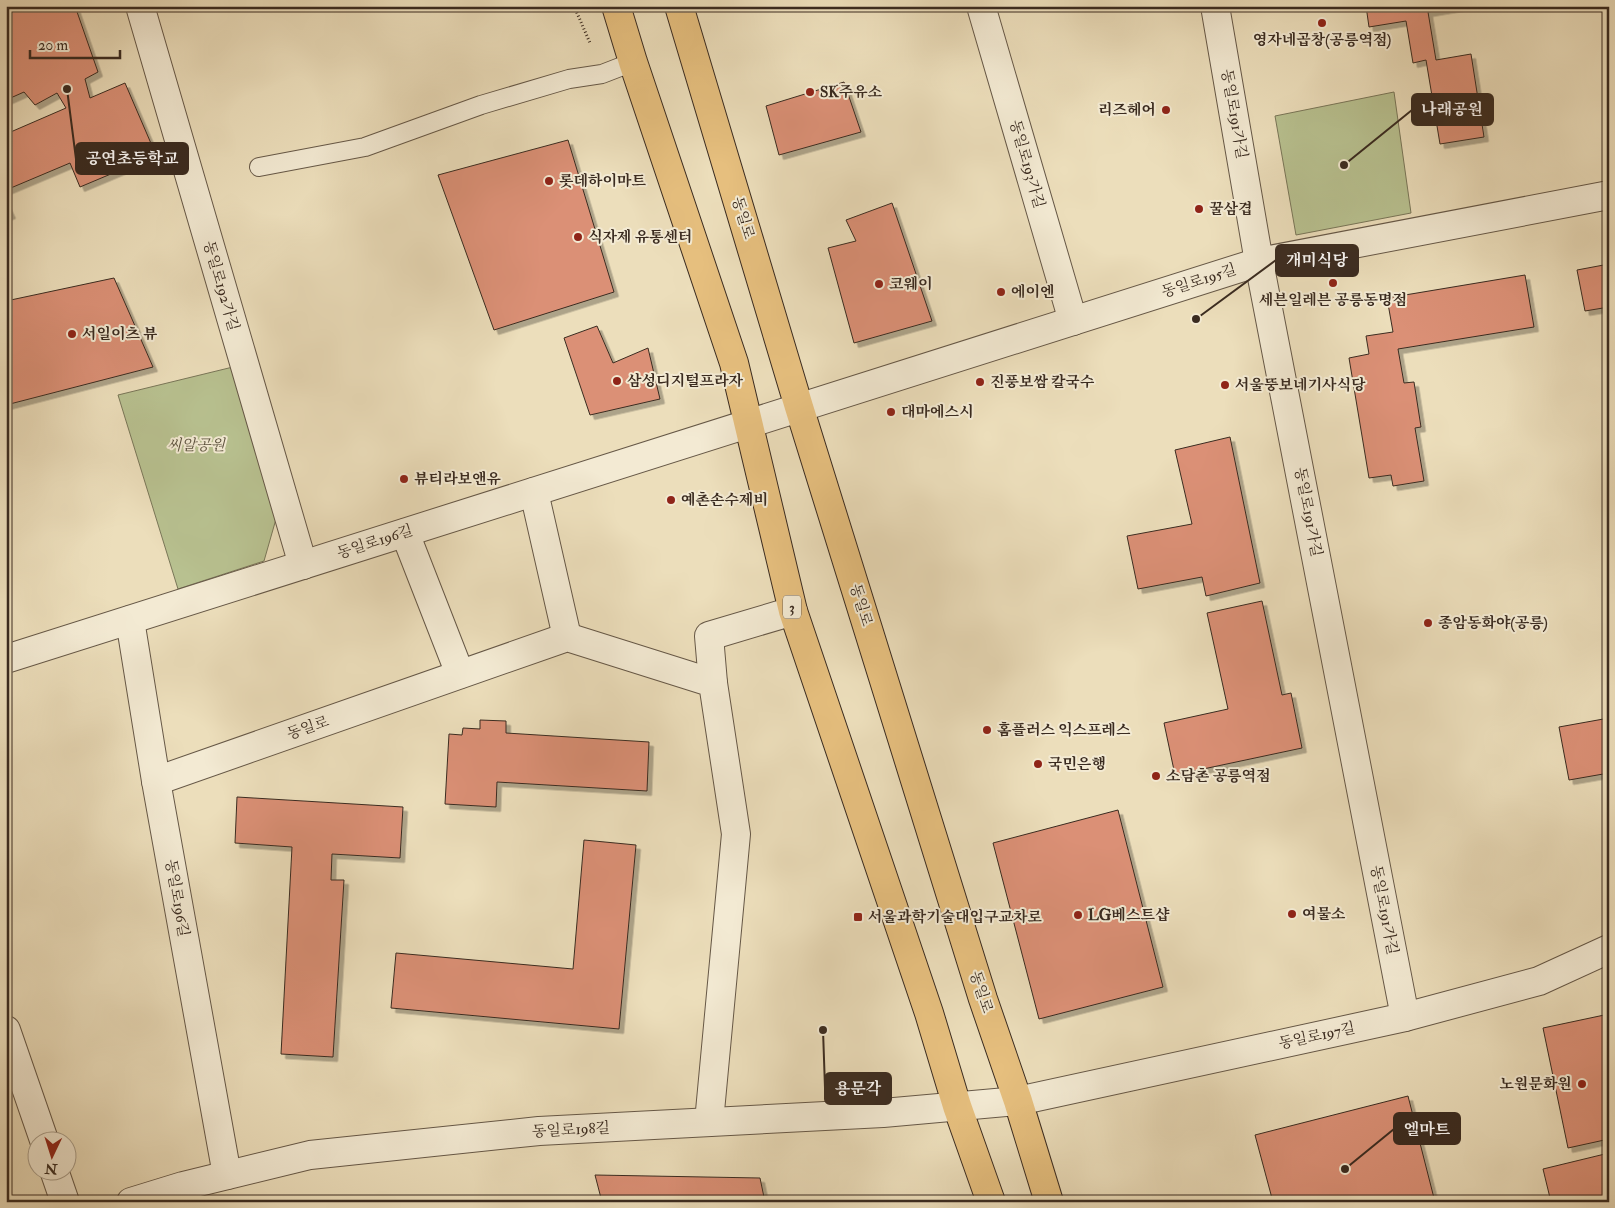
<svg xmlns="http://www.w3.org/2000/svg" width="1615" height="1208" font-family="'IM FELL Double Pica','Noto Serif KR',serif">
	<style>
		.green { fill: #b8c190; stroke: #797658 }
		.building { fill: #db9076; stroke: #3a2b20; filter: url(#shadow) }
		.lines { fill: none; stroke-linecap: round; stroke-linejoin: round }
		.service-casing { stroke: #665847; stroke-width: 20 }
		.minor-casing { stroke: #665847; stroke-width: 30 }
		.tertiary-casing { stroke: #665847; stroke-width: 30 }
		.primary-casing { stroke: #3a2b20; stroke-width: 30 }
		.path { stroke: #3a2b20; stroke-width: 3; stroke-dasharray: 1 2.5; stroke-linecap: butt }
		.service { stroke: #f3ead3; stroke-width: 18 }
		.minor { stroke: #f3ead3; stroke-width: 28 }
		.tertiary { stroke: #f3ead3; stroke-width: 28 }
		.primary { stroke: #e6bf7e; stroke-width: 28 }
		.poi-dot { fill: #8f2418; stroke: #f3ead3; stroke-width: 2 }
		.labels { text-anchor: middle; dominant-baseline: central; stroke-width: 4; stroke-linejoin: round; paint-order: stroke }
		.shield { fill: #f3ead3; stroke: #726456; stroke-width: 1 }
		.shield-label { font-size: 14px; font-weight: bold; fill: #3a2b20 }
		.poi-label { font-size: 15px; font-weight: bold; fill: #3a2b20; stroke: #f3ead3; text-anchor: start }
		.street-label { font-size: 15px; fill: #3a2b20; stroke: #f3ead3 }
		.park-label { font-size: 15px; font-style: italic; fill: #5a503c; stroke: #f3ead3 }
		.leader { fill: none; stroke: #3a2b20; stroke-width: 2 }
		.callout-dot { fill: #3a2b20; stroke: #f3ead3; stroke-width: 2 }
		.callout { fill: #3a2b20; stroke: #3a2b20; stroke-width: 2 }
		.callout-label { font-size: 16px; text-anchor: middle; font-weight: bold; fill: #fff }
	</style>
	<defs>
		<filter id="shadow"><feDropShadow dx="4.5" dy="4.5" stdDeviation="0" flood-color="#0004"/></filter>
	</defs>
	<rect width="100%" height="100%" fill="#ecdebb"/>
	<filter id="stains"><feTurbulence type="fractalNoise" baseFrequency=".004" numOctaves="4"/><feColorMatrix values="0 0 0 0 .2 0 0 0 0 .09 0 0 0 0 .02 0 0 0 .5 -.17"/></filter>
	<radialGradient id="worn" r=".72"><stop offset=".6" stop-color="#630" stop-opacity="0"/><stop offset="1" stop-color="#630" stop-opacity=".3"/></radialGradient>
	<!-- green -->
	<g class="green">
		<polygon points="1394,92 1411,213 1296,235 1275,116"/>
		<polygon points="237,366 278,512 264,561 178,589 118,395"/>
	</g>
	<!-- building -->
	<g class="building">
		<polygon points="6,6 75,6 98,72 85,79 90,98 125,83 156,155 80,187 70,163 6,190 6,134 66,108 57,93 35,105 24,92 6,100"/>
		<polygon points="1366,6 1463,6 1428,12 1436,60 1471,54 1484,137 1440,144 1426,60 1413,63 1406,21 1369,27"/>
		<polygon points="844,82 861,132 779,155 766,106"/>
		<polygon points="568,140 614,292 494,330 438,175"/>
		<polygon points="6,203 11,214 6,216"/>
		<polygon points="892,203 932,321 854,343 828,248 856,241 846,220"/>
		<polygon points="1609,264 1609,307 1585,311 1577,270"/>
		<polygon points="1525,275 1534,327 1398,349 1404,383 1414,382 1421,427 1415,428 1424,481 1393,486 1391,475 1369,478 1349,358 1369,354 1366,336 1393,332 1387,298"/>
		<polygon points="114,278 153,367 6,405 6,301"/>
		<polygon points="597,326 613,363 648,348 660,399 590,415 564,338"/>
		<polygon points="1230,437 1260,583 1206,596 1202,577 1138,589 1127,536 1192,524 1175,450"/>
		<polygon points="1262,601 1282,695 1291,693 1302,748 1175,775 1164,723 1228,709 1207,613"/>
		<polygon points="1609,718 1609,773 1569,780 1559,727"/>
		<polygon points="480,720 506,721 506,733 649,742 647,791 497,782 496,807 445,804 449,734 462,735 463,728 480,729"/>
		<polygon points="237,797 403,807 400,858 332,854 331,880 344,880 333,1057 281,1054 292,847 235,843"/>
		<polygon points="1118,810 1163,987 1039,1019 993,843"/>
		<polygon points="584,840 636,845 619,1029 391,1008 396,953 573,969"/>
		<polygon points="1609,1014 1609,1139 1568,1148 1543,1028"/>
		<polygon points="1408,1096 1435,1202 1273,1202 1255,1135"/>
		<polygon points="1609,1153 1609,1202 1551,1202 1543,1169"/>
		<polygon points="595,1175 760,1178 765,1202 602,1202"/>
	</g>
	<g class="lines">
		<defs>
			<polyline id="service" points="259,167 365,147 481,105 569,79 602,74 633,62"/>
			<g id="minor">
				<polyline points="140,6 303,565"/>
				<polyline points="981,6 1073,321"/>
				<polyline points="1215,6 1259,262 1405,1017"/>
				<polyline points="534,492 567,637"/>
				<polyline points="405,533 460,674"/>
				<polyline points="130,620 156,781 227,1175"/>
				<polyline points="6,659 1259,262 1609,195"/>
				<polyline points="713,683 709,636 793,611"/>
				<polyline points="156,781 567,637 713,683 736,834 709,1122"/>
				<polyline points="6,1030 44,1140"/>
				<polyline points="54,1170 65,1202"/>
			</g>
			<polyline id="tertiary" points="131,1202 183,1186 310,1155 539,1131 883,1113 1018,1101 1405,1017 1539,981 1609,949"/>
			<g id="primary">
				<polyline points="616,6 633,62 734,363 793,611 929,1013 957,1106 991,1202"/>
				<polyline points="679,6 799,407 983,999 1018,1101 1049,1202"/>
			</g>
		</defs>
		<!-- service casing -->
		<use href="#service" class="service-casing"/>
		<!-- minor casing -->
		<use href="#minor" class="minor-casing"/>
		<!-- tertiary casing -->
		<use href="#tertiary" class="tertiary-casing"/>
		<!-- primary casing -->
		<use href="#primary" class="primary-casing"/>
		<!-- path -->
		<polyline class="path" points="574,6 590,43"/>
		<!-- service -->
		<use href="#service" class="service"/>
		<!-- minor -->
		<use href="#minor" class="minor"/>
		<!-- tertiary -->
		<use href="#tertiary" class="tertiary"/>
		<!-- primary -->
		<use href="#primary" class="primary"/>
	</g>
	<!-- markers -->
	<g class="poi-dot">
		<circle cx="1322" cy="23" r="5"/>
		<circle cx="810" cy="92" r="5"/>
		<circle cx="1166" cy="110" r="5"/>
		<circle cx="549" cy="181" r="5"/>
		<circle cx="1199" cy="209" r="5"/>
		<circle cx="578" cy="237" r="5"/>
		<circle cx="1333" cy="283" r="5"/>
		<circle cx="879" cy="284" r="5"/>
		<circle cx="1001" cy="292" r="5"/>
		<circle cx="72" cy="334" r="5"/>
		<circle cx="617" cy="381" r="5"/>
		<circle cx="980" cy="382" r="5"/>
		<circle cx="1225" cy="385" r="5"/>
		<circle cx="891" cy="412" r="5"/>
		<circle cx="404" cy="479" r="5"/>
		<circle cx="671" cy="500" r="5"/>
		<circle cx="1428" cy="623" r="5"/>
		<circle cx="987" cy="730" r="5"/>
		<circle cx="1038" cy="764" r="5"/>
		<circle cx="1156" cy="776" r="5"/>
		<circle cx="1292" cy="914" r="5"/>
		<circle cx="1078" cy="915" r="5"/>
		<rect x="853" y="912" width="10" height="10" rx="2.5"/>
		<circle cx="1582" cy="1084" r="5"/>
	</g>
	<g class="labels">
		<!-- shield labels -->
		<rect class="shield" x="783" y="595.5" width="18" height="23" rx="4"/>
		<g class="shield-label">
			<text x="792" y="607">3</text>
		</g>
		<!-- poi labels -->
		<g class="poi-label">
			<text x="1322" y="40" text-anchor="middle">영자네곱창(공릉역점)</text>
			<text x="820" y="92">SK주유소</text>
			<text x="1156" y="110" text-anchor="end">리즈헤어</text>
			<text x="559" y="181">롯데하이마트</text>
			<text x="1209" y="209">꿀삼겹</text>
			<text x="588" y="237">식자제 유통센터</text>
			<text x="889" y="284">코웨이</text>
			<text x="1011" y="292">에이엔</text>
			<text x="1333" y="300" text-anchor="middle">세븐일레븐 공릉동명점</text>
			<text x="82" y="334">서일이츠 뷰</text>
			<text x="627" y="381">삼성디지털프라자</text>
			<text x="990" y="382">진풍보쌈 칼국수</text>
			<text x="1235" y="385">서울뚱보네기사식당</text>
			<text x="901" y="412">대마에스시</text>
			<text x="414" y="479">뷰티라보앤유</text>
			<text x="681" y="500">예촌손수제비</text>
			<text x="1438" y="623">종암동화야(공릉)</text>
			<text x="997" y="730">홈플러스 익스프레스</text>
			<text x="1048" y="764">국민은행</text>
			<text x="1166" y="776">소담촌 공릉역점</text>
			<text x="1302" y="914">여물소</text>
			<text x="1088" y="915">LG베스트샵</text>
			<text x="868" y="917">서울과학기술대입구교차로</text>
			<text x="1572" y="1084" text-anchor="end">노원문화원</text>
		</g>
		<!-- street labels -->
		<g class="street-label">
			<text transform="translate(1234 114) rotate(80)">동일로191가길</text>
			<text transform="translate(1027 164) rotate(74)">동일로193가길</text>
			<text transform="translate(743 218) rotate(73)">동일로</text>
			<text transform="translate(1199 281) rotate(-18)">동일로195길</text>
			<text transform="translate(221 286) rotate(74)">동일로192가길</text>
			<text transform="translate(1308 512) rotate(79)">동일로191가길</text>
			<text transform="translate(375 542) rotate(-18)">동일로196길</text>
			<text transform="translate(861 605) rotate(73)">동일로</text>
			<text transform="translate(308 728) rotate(-19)">동일로</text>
			<text transform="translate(177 898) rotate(80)">동일로196길</text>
			<text transform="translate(1384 910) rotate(79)">동일로191가길</text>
			<text transform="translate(981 992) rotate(72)">동일로</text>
			<text transform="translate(1317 1036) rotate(-12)">동일로197길</text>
			<text transform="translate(571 1130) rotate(-3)">동일로198길</text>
		</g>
		<!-- park labels -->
		<g class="park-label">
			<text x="196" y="445">씨알공원</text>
		</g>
	</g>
	<!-- callouts -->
	<path class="leader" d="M1344 165L1412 110M67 89L76 159M1196 319L1276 260M823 1030L825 1088M1345 1169L1394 1129"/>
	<g class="callout-dot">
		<circle cx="1344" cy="165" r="5"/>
		<circle cx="67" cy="89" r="5"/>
		<circle cx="1196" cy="319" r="5"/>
		<circle cx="823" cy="1030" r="5"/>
		<circle cx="1345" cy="1169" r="5"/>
	</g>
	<g class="callout">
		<rect x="1412" y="94" width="81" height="31" rx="5"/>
		<rect x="76" y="143" width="112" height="31" rx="5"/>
		<rect x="1276" y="245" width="82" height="31" rx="5"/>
		<rect x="825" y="1073" width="66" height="31" rx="5"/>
		<rect x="1394" y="1113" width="66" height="31" rx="5"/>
	</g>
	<g class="callout-label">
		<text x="1452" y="115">나래공원</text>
		<text x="132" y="164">공연초등학교</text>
		<text x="1317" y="266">개미식당</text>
		<text x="858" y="1094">용문각</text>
		<text x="1427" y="1135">엘마트</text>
	</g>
	<!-- margin -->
	<rect width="1615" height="1208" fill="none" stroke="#ecdebb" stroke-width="25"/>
	<rect x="8" y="8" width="1600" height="1193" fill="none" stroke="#3a2b20" stroke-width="2.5"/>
	<rect x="12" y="12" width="1590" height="1183" fill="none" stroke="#3a2b20"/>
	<!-- north arrow -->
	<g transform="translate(52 1156) rotate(184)"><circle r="24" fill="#f3ead3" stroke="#a99e8b"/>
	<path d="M0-4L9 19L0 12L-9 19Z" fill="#8f2418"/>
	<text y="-8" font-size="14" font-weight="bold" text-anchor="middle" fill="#3a2b20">N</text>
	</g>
	<!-- scale -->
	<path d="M30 50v8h90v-8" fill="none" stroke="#3a2b20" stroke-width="2.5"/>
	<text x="38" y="50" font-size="15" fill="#3a2b20" stroke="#f3ead3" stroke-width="4" paint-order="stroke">20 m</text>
	<rect width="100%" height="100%" filter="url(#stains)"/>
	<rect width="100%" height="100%" fill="url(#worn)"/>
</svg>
